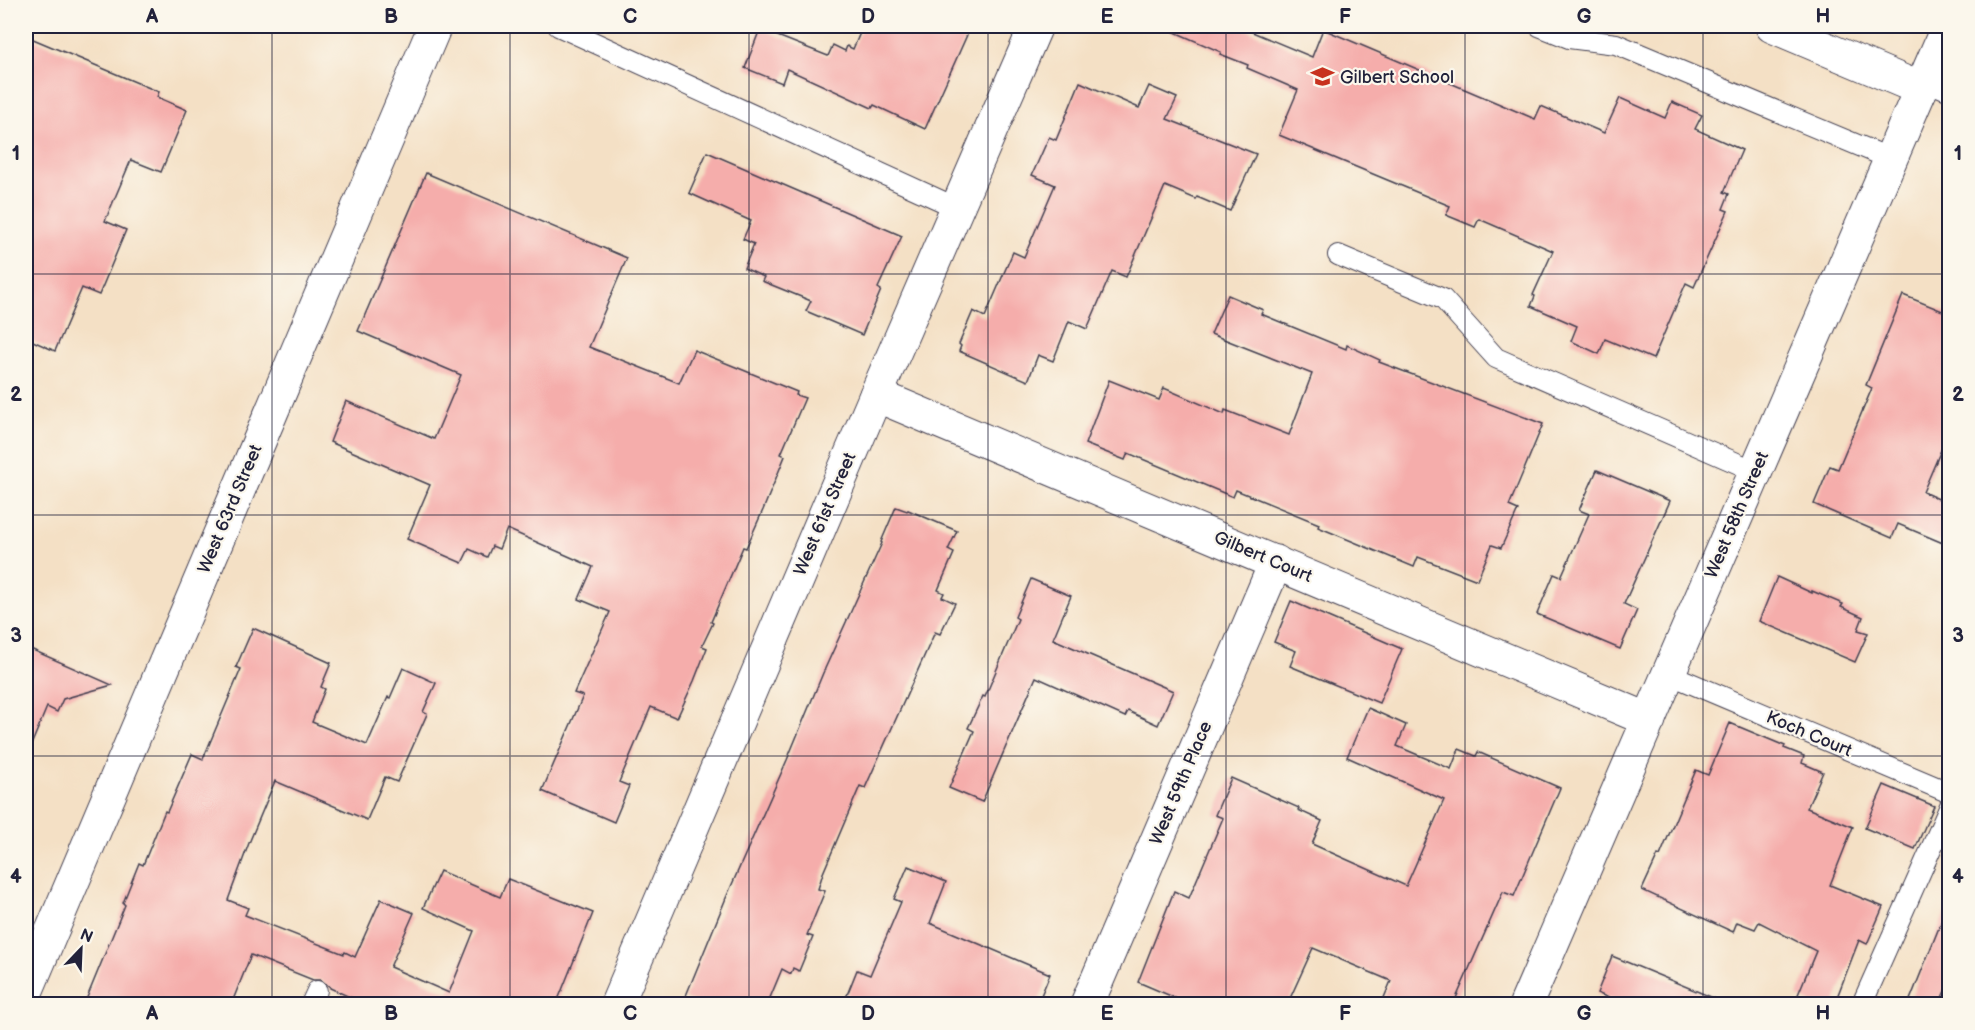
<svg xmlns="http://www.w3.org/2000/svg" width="1975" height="1030" font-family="'Balsamiq Sans',sans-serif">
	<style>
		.building { fill: #f5adab }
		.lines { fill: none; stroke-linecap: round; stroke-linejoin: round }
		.lane-casing { stroke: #423e50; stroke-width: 22 }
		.street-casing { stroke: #423e50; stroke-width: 35 }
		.lane { stroke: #fff; stroke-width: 20 }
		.street { stroke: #fff; stroke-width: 33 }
		.grid { fill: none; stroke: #22223b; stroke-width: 1.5; stroke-opacity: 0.55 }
		.labels { text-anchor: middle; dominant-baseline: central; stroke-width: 4.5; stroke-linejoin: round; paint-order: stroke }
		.poi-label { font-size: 18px; fill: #22223b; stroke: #fbf7ec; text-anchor: start }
		.street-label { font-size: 18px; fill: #22223b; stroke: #fbf7ec }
		.neatline { fill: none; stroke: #22223b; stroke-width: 2 }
		.grid-label { font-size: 20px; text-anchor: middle; font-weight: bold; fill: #22223b }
	</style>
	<rect width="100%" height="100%" fill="#fbf7ec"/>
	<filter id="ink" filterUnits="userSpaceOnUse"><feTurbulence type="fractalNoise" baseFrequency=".0167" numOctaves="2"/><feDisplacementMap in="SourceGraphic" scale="12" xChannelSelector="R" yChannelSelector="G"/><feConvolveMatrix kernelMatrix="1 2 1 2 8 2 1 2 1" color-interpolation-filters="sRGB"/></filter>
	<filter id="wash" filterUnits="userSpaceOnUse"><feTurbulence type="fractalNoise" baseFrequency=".008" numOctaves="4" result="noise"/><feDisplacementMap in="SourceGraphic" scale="24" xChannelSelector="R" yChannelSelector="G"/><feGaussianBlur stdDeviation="1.35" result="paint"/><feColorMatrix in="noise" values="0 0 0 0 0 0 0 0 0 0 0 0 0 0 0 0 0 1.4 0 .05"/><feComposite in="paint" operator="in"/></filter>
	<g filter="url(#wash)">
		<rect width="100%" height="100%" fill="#f4e0c5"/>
		<g id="blocks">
			<!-- building -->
			<g class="building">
				<polygon points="863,26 971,26 925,129 874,105 872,108 787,69 782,83 745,68 760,29 828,56 833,45 845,51 847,46 853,49"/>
				<polygon points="1161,26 1238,26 1312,57 1323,29 1535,119 1541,106 1604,133 1620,98 1665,118 1672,102 1702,115 1695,129 1742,150 1724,192 1729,194 1723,209 1728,211 1694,287 1686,283 1653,359 1605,339 1599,354 1571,341 1577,326 1531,306 1535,296 1533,295 1553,251 1479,219 1475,227 1446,215 1450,206 1279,135 1298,90 1247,68 1248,65 1220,54 1221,52"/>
				<polygon points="26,36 159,92 157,97 187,110 161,172 131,160 105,221 126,230 99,295 82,288 55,351 26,338"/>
				<polygon points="1080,82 1139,108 1149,86 1177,98 1167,119 1256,154 1230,211 1197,197 1196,199 1165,186 1126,277 1112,271 1087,329 1069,321 1053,361 1038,355 1028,381 959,351 961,346 959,344 973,311 985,317 1013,252 1024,257 1055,185 1032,175 1049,137 1056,140"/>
				<polygon points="707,152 902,236 878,288 881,290 862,335 806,311 811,301 762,281 764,277 744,268 754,244 743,239 751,221 689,193"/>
				<polygon points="426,173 627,258 589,347 679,383 694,350 797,392 796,395 805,398 781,454 785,456 763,510 746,548 743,547 711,622 713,623 702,646 707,648 694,681 677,718 651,707 619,782 629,786 614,822 542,791 583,696 574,693 610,612 579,599 593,567 507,529 499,549 492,546 487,557 469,549 462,563 407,539 430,485 330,442 346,401 434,439 461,375 358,331"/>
				<polygon points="1228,295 1263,310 1261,314 1346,349 1347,345 1380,360 1379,362 1543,424 1509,506 1518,510 1501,548 1492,545 1477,580 1418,557 1414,567 1318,527 1319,524 1236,490 1233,497 1128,453 1125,460 1085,444 1109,380 1159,400 1164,388 1224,414 1225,410 1289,435 1312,374 1211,334"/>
				<polygon points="1903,295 1950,314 1950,429 1923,492 1950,504 1950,546 1898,524 1892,538 1814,504 1830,466 1838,469 1872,388 1866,385"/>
				<polygon points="1597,470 1670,501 1624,604 1637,610 1620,649 1537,614 1554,574 1561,577 1589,514 1579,510"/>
				<polygon points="896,507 907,511 908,510 957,531 948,550 954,553 938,590 944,593 942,597 955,603 940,634 935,632 865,788 860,786 823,873 818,889 825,891 807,935 813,937 799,971 793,968 791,974 782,969 767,1005 701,1005 685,998 726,898 787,760 823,673 882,543 881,542"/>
				<polygon points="1777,577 1812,593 1812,591 1843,604 1841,607 1863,617 1858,630 1868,633 1855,662 1759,621"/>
				<polygon points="1031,579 1071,596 1053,639 1173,691 1158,725 1128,711 1125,717 1036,677 982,802 949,788 974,731 968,728 983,696 985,697 1018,619 1015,617"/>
				<polygon points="1291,601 1402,649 1379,703 1290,666 1296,651 1274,642"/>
				<polygon points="253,628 331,663 321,687 325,689 312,722 367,745 388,697 390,698 403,668 436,683 423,712 427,714 397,782 385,777 367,820 275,781 249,843 228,900 248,908 245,915 344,954 345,952 355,957 381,899 414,913 390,967 449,993 474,931 423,908 440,871 500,897 508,879 593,913 556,1005 367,1005 330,988 330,987 321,980 313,980 251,955 231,1005 84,1005 125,905 123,903 139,863 143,865 165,811 167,812 192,754 203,759 241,669 236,667"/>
				<polygon points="26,647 112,685 63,699 57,712 47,707 26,757"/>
				<polygon points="1368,708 1406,725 1397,746 1451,769 1459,749 1476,756 1478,752 1560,788 1514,896 1503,892 1453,1005 1381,1005 1391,981 1313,948 1287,1005 1192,1005 1138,982 1174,891 1189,898 1223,818 1215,815 1231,778 1299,808 1298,810 1322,821 1312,844 1406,886 1444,800 1347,757"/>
				<polygon points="1730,723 1785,746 1784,748 1804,756 1802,763 1823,772 1807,808 1853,827 1830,885 1883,907 1867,944 1859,940 1834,1005 1816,1005 1797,997 1816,951 1759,922 1755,929 1737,922 1733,932 1642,890 1658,855 1660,856 1696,770 1708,775"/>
				<polygon points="1884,785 1934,806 1915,849 1865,828"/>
				<polygon points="908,866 946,882 930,923 1050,974 1037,1005 843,1005 857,970 870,975 901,902 894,899"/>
				<polygon points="1948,905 1950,979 1939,1005 1908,1005"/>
				<polygon points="1612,956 1728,1004 1728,1005 1625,1005 1597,993"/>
			</g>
		</g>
	</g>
	<g filter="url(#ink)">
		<use href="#blocks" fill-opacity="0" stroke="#423e50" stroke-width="1.5"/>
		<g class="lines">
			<defs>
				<g id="lane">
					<polyline points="558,26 957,208"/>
					<polyline points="1539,26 1569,38 1616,44 1891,159"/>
					<polyline points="1924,80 1950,91"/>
					<polyline points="1338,255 1443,299 1496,358 1755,471"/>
					<polyline points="1669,674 1950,793"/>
					<polyline points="311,1004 317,991"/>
					<polyline points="1862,1004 1950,806"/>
				</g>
				<g id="street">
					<polyline points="1772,26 1921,89"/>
					<polyline points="876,395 1649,720"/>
					<polyline points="26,992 435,26"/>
					<polyline points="617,1004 876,395 1036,26"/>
					<polyline points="1087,1004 1276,562"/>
					<polyline points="1526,1004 1948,26"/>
				</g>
			</defs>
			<!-- lane casing -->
			<use href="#lane" class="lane-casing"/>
			<!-- street casing -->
			<use href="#street" class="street-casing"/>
			<!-- lane -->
			<use href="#lane" class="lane"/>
			<!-- street -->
			<use href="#street" class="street"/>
		</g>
	</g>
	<!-- grid -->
	<path class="grid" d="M 272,26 L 272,1004M 510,26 L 510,1004M 749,26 L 749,1004M 988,26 L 988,1004M 1226,26 L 1226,1004M 1465,26 L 1465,1004M 1703,26 L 1703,1004M 26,274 L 1950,274M 26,515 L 1950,515M 26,756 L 1950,756"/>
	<!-- icons -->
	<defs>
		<symbol id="school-bare" viewBox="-9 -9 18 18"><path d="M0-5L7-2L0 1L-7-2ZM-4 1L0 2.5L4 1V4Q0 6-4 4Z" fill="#c8321e" stroke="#fbf7ec" stroke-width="2.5" paint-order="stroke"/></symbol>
	</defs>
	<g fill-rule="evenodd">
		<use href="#school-bare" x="1306" y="60" width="33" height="33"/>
	</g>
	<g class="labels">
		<!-- poi labels -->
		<g class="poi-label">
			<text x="1340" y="77">Gilbert School</text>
		</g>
		<!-- street labels -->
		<g class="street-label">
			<text transform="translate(230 509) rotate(-67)">West 63rd Street</text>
			<text transform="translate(825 514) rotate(-67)">West 61st Street</text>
			<text transform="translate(1737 515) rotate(-67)">West 58th Street</text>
			<text transform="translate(1263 557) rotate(23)">Gilbert Court</text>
			<text transform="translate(1809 734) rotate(23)">Koch Court</text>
			<text transform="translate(1181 783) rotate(-67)">West 59th Place</text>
		</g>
	</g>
	<!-- margin -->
	<rect width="1975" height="1030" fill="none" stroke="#fbf7ec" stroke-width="66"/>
	<!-- north arrow -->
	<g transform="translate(81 949) rotate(23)" stroke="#fbf7ec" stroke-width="4.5" paint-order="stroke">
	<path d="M0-4.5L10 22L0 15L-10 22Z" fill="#22223b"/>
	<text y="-9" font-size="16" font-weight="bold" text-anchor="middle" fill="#22223b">N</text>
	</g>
	<rect x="33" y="33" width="1909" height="964" class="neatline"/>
	<g class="grid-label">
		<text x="152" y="23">A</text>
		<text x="391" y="23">B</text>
		<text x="630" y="23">C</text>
		<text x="868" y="23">D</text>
		<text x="1107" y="23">E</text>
		<text x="1345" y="23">F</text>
		<text x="1584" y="23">G</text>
		<text x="1823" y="23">H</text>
		<text x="16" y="160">1</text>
		<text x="1958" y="160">1</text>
		<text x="16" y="401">2</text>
		<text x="1958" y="401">2</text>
		<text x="16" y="642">3</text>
		<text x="1958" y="642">3</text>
		<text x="16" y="883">4</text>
		<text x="1958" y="883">4</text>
		<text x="152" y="1020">A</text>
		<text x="391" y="1020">B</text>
		<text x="630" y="1020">C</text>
		<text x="868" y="1020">D</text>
		<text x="1107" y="1020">E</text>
		<text x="1345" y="1020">F</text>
		<text x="1584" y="1020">G</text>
		<text x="1823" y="1020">H</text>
	</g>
</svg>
